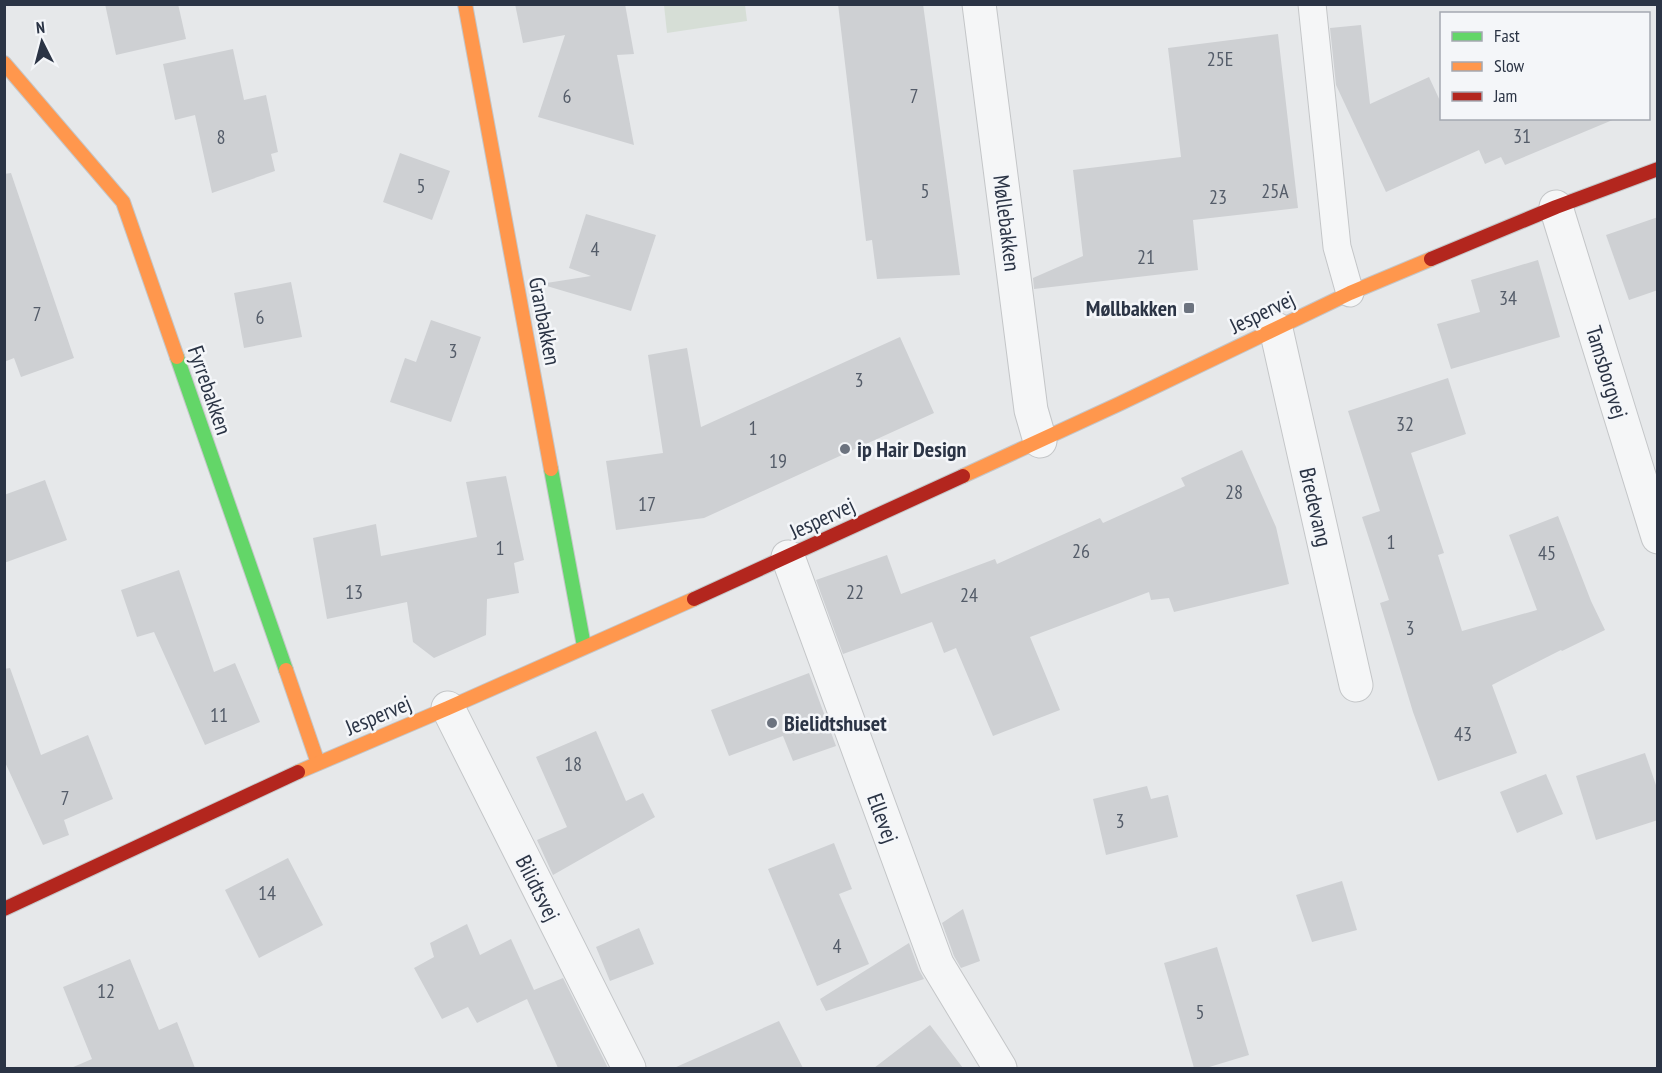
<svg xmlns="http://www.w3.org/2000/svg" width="1662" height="1073" font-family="'PT Sans Narrow',sans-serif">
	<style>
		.green { fill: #d6ded6 }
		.building { fill: #ced0d3 }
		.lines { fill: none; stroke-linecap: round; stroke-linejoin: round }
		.lane-casing { stroke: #c4c6c8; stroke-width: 29 }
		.street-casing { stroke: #c4c6c8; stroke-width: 35 }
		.fast-casing { stroke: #c4c6c8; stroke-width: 16 }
		.slow-casing { stroke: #c4c6c8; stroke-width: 16 }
		.jam-casing { stroke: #c4c6c8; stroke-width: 16 }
		.lane { stroke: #f5f6f7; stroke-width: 27 }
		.street { stroke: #f5f6f7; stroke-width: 33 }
		.fast { stroke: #63d668; stroke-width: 14 }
		.slow { stroke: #ff974d; stroke-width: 14 }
		.jam { stroke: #b3261e; stroke-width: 14 }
		.poi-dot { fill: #6c737f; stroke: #f4f6f9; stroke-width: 2 }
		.labels { text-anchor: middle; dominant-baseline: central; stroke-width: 5; stroke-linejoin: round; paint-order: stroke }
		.number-label { font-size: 20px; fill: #545c69 }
		.street-label { font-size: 22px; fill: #2b3445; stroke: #f4f6f9 }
		.poi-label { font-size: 22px; font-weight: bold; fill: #2b3445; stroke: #f4f6f9; text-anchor: start }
	</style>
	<rect width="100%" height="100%" fill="#e6e8ea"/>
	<!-- green -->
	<polygon class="green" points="664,5 745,5 747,21 667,33"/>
	<!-- building -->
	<g class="building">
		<polygon points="105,4 178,4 186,39 116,55"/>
		<polygon points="515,4 625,4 634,54 617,55 634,145 538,117 565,35 523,43"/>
		<polygon points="838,4 923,4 960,275 877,279 872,240 866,241"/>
		<polygon points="1361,25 1370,104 1429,77 1442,105 1442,118 1615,119 1505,165 1501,157 1485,164 1479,150 1386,192 1336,85 1330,28"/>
		<polygon points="1278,34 1298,208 1193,220 1198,270 1034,289 1033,278 1083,256 1073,170 1181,157 1168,48"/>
		<polygon points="233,49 244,100 266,95 278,152 271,154 275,171 212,193 195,115 175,120 163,64"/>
		<polygon points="400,153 450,171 432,220 383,202"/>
		<polygon points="11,173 74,358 21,377 14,358 4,362 4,174"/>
		<polygon points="586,214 656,235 631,311 540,284 591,276 569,268"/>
		<polygon points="1658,217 1658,290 1629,300 1606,235"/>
		<polygon points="1538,260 1560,337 1451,369 1437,324 1480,312 1471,280"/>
		<polygon points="291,282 302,337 244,348 234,293"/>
		<polygon points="431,320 481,337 451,422 390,402 405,358 416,362"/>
		<polygon points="900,337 934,413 704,518 616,530 606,461 663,453 648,355 687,348 701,427"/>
		<polygon points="1448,378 1466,434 1411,453 1444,553 1438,555 1462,631 1537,610 1509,535 1558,516 1591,601 1605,630 1562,651 1561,650 1492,685 1517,753 1438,781 1413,712 1380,603 1389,600 1362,517 1380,511 1348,411"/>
		<polygon points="1242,450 1276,527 1289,584 1174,612 1169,598 1151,600 1149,592 1030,637 1060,710 993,736 956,648 944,653 932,622 843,654 816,580 887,555 901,594 995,559 997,564 1100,518 1103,523 1185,486 1181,478"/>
		<polygon points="506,476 524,560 514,563 519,593 487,599 486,635 434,658 413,642 407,602 327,619 313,538 376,524 381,556 477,537 466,482"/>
		<polygon points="45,480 67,540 4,563 4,495"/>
		<polygon points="179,570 214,672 235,663 260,722 205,745 154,632 137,637 121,590"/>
		<polygon points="10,668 41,755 88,735 113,799 64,820 69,835 43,845 4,760 4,669"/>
		<polygon points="809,673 836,746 793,761 783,736 729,756 711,710"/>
		<polygon points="596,731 626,801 643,793 655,817 553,875 537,840 567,827 536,757"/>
		<polygon points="1645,753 1658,791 1658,820 1596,840 1576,776"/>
		<polygon points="1546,774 1563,814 1517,833 1500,792"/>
		<polygon points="1147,786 1151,799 1168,795 1178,837 1106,855 1093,799"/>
		<polygon points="834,843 852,889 839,894 869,964 817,986 768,869"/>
		<polygon points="288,858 323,925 259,958 225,890"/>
		<polygon points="1342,881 1357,930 1312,942 1296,895"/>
		<polygon points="963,909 980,961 961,968 954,956 942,923"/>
		<polygon points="467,924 480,955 511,939 534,990 563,978 608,1068 558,1068 527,999 477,1023 468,1007 442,1019 414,968 434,957 430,943"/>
		<polygon points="639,928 654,964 610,981 596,947"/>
		<polygon points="909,943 919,970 924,979 826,1011 820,999"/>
		<polygon points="1217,947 1249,1055 1206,1068 1194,1068 1164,963"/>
		<polygon points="130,959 159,1030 177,1022 195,1068 71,1068 92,1059 63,987"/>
		<polygon points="779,1021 803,1068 674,1068"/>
		<polygon points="930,1025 963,1068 874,1068"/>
	</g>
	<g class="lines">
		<defs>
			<polyline id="lane" points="1312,4 1337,247 1350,293"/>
			<g id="street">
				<polyline points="979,4 1031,410 1040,441"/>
				<polyline points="1556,207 1658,537"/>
				<polyline points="1276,329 1356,685"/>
				<polyline points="788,557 937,964 1000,1068"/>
				<polyline points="448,708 629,1068"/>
			</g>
			<g id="fast">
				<polyline points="177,357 286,670"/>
				<polyline points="551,469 584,646"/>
			</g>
			<g id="slow">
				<polyline points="465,4 551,469"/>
				<polyline points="4,63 123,202 177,357"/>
				<polyline points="963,476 1119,404 1350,293 1431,259"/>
				<polyline points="286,670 318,763"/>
				<polyline points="298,772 448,708 694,599"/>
			</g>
			<g id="jam">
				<polyline points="1431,259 1556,207 1658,169"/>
				<polyline points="694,599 963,476"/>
				<polyline points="4,909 298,772"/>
			</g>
		</defs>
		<!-- lane casing -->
		<use href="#lane" class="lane-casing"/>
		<!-- street casing -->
		<use href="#street" class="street-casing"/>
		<!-- fast casing -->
		<use href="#fast" class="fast-casing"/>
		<!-- slow casing -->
		<use href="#slow" class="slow-casing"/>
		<!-- jam casing -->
		<use href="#jam" class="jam-casing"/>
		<!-- lane -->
		<use href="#lane" class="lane"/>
		<!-- street -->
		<use href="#street" class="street"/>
		<!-- fast -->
		<use href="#fast" class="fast"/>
		<!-- slow -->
		<use href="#slow" class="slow"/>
		<!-- jam -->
		<use href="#jam" class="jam"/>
	</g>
	<!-- markers -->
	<g class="poi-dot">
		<rect x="1183" y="302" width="12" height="12" rx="3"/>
		<circle cx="845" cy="449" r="6"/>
		<circle cx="772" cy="723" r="6"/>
	</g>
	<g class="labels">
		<!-- number labels -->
		<g class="number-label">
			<text x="1220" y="59">25E</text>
			<text x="567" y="96">6</text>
			<text x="914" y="96">7</text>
			<text x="1522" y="136">31</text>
			<text x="221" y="137">8</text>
			<text x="421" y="186">5</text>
			<text x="925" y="191">5</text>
			<text x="1275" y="191">25A</text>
			<text x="1218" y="197">23</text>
			<text x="595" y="249">4</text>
			<text x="1146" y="257">21</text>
			<text x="1508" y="298">34</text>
			<text x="37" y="314">7</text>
			<text x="260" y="317">6</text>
			<text x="453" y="351">3</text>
			<text x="859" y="380">3</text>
			<text x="1405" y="424">32</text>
			<text x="753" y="428">1</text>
			<text x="778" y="461">19</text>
			<text x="1234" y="492">28</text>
			<text x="647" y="504">17</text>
			<text x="1391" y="542">1</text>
			<text x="500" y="548">1</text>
			<text x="1081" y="551">26</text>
			<text x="1547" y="553">45</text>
			<text x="354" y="592">13</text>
			<text x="855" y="592">22</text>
			<text x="969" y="595">24</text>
			<text x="1410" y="628">3</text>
			<text x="219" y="715">11</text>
			<text x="1463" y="734">43</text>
			<text x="573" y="764">18</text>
			<text x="65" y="798">7</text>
			<text x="1120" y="821">3</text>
			<text x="267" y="893">14</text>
			<text x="837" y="946">4</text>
			<text x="106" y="991">12</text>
			<text x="1200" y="1012">5</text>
		</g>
		<!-- street labels -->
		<g class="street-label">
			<text transform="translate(1007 223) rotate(83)">Møllebakken</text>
			<text transform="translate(1262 312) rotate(-26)">Jespervej</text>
			<text transform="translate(545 321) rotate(79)">Granbakken</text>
			<text transform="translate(1607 372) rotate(73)">Tamsborgvej</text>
			<text transform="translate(210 390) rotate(71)">Fyrrebakken</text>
			<text transform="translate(1316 507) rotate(77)">Bredevang</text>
			<text transform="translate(822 518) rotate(-25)">Jespervej</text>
			<text transform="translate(378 715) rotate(-23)">Jespervej</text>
			<text transform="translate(883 818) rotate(70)">Ellevej</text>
			<text transform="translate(538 888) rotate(63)">Bilidtsvej</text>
		</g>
		<!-- poi labels -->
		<g class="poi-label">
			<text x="1177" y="308" text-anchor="end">Møllbakken</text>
			<text x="857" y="449">ip Hair Design</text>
			<text x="784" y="723">Bielidtshuset</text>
		</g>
	</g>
	<!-- border -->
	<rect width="1662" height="1073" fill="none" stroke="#2b3445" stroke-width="12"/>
	<!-- legend -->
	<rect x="1440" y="12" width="210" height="108" fill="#f4f6f9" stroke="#a4a8b1" stroke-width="1.5"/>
	<rect x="1452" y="32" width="30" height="9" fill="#63d668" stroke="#a4a8b1" stroke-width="1.5"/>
	<text x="1494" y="42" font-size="18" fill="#2b3445">Fast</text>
	<rect x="1452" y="62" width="30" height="9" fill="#ff974d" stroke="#a4a8b1" stroke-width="1.5"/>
	<text x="1494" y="72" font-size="18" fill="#2b3445">Slow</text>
	<rect x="1452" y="92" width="30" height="9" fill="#b3261e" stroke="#a4a8b1" stroke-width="1.5"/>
	<text x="1494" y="102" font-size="18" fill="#2b3445">Jam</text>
	<!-- north arrow -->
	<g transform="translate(42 42) rotate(354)" stroke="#f4f6f9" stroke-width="4.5" paint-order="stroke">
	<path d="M0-4.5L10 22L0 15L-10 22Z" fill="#2b3445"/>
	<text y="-9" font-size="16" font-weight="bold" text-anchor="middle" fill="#2b3445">N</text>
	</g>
</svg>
